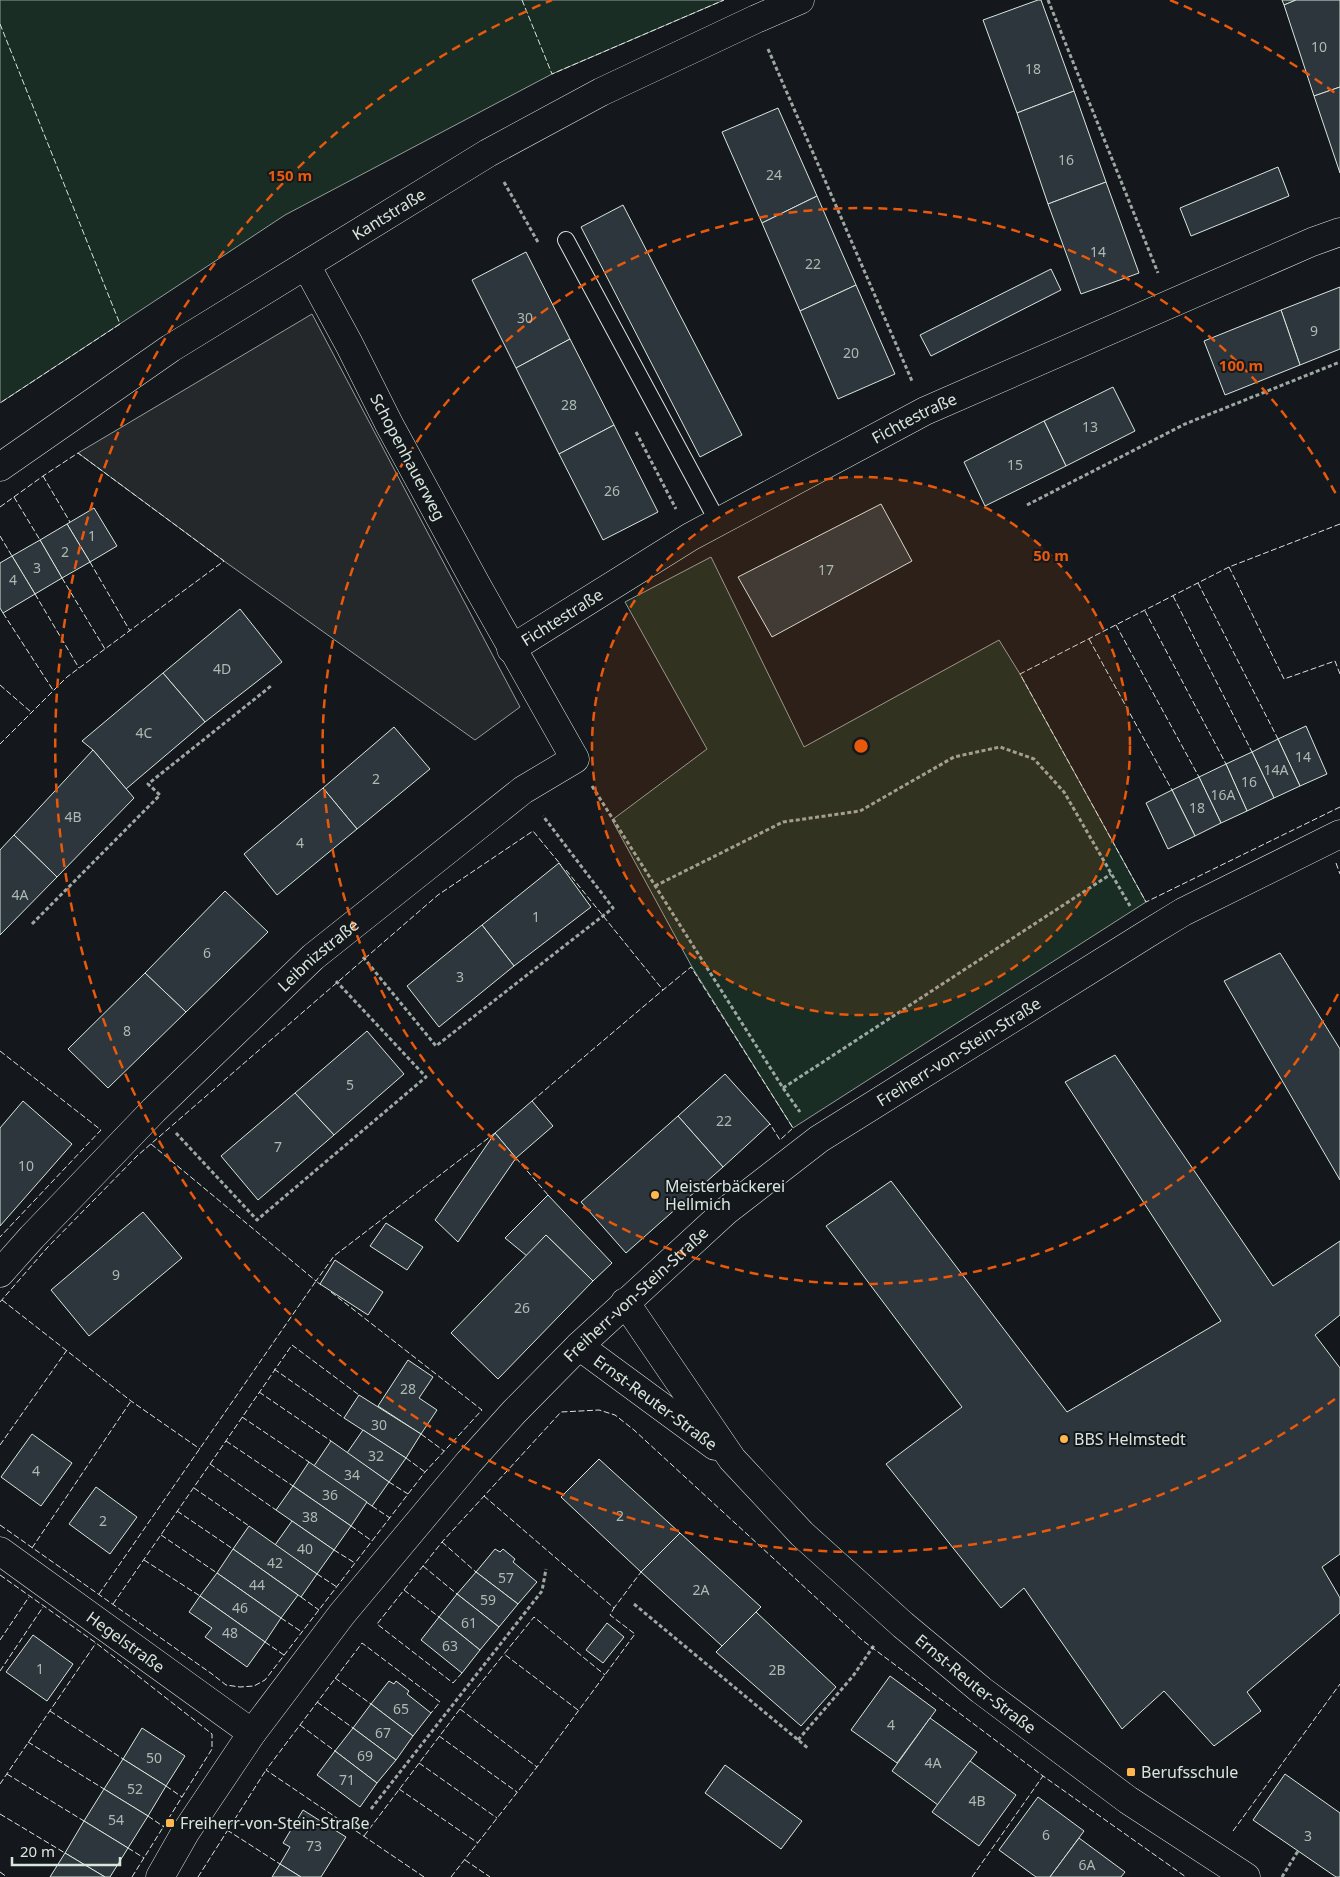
<svg xmlns="http://www.w3.org/2000/svg" width="1340" height="1877" font-family="'Noto Sans',sans-serif">
	<style>
		.green { fill: #1a2d24; stroke: #939e99 }
		.parking { fill: #24282b; stroke: #939e99 }
		.building { fill: #2c363c; stroke: #d8e6dc }
		.lines { fill: none; stroke-linecap: round; stroke-linejoin: round }
		.service-casing { stroke: #d8e6dc; stroke-width: 18 }
		.minor-casing { stroke: #d8e6dc; stroke-width: 29 }
		.secondary-casing { stroke: #d8e6dc; stroke-width: 29 }
		.path { stroke: #9da8a2; stroke-width: 3; stroke-dasharray: 4 2.5; stroke-linecap: butt }
		.service { stroke: #14181c; stroke-width: 16 }
		.minor { stroke: #14181c; stroke-width: 28 }
		.secondary { stroke: #14181c; stroke-width: 28 }
		.fence { stroke: #d8e6dc; stroke-width: 1; stroke-dasharray: 6 2.5; stroke-linecap: butt }
		.ring { fill: none; stroke: #e8590c; stroke-width: 2.5; stroke-dasharray: 9 6 }
		.poi-dot { fill: #ffb74d; stroke: #14181c; stroke-width: 2 }
		.labels { text-anchor: middle; dominant-baseline: central; stroke-width: 4; stroke-linejoin: round; paint-order: stroke }
		.number-label { font-size: 14px; fill: #adbab4 }
		.street-label { font-size: 16px; fill: #d8e6dc; stroke: #14181c }
		.poi-label { font-size: 16px; fill: #d8e6dc; stroke: #14181c; text-anchor: start }
		.centre { fill: #e8590c; stroke: #14181c; stroke-width: 2.5 }
		.ring-label { font-size: 15px; text-anchor: middle; font-weight: bold; fill: #e8590c; stroke: #14181c; stroke-width: 4; stroke-linejoin: round; paint-order: stroke }
	</style>
	<rect width="100%" height="100%" fill="#14181c"/>
	<!-- green -->
	<g class="green">
		<polygon points="0,0 724,0 552,74 285,215 0,403"/>
		<polygon points="711,557 804,747 999,640 1020,674 1146,902 793,1128 692,967 612,820 707,749 625,602"/>
	</g>
	<!-- parking -->
	<polygon class="parking" points="312,314 520,707 475,740 224,561 78,453"/>
	<!-- building -->
	<g class="building">
		<polygon points="1038,0 1041,0 1074,91 1017,113 983,20"/>
		<polygon points="1282,0 1296,0 1284,5"/>
		<polygon points="1296,0 1340,0 1340,87 1314,96 1284,5"/>
		<polygon points="1340,87 1340,173 1314,96"/>
		<polygon points="1074,91 1106,182 1048,204 1017,113"/>
		<polygon points="778,108 817,196 762,223 722,132"/>
		<polygon points="1278,167 1289,196 1191,236 1180,208"/>
		<polygon points="1106,182 1139,273 1081,294 1048,204"/>
		<polygon points="817,196 856,285 800,311 762,223"/>
		<polygon points="623,205 742,435 700,457 581,227"/>
		<polygon points="526,252 570,339 516,368 472,280"/>
		<polygon points="1051,269 1061,290 931,356 920,335"/>
		<polygon points="856,285 895,374 838,399 800,311"/>
		<polygon points="1340,287 1340,349 1300,365 1281,310"/>
		<polygon points="1281,310 1300,365 1225,395 1204,341"/>
		<polygon points="570,339 614,425 559,454 516,368"/>
		<polygon points="1113,387 1135,431 1066,466 1044,421"/>
		<polygon points="1044,421 1066,466 985,506 964,462"/>
		<polygon points="614,425 658,512 603,540 559,454"/>
		<polygon points="881,504 912,561 772,637 738,577"/>
		<polygon points="94,508 117,546 90,562 67,524"/>
		<polygon points="67,524 90,562 62,578 40,540"/>
		<polygon points="40,540 62,578 35,594 12,556"/>
		<polygon points="12,556 35,594 3,613 0,608 0,563"/>
		<polygon points="240,609 282,662 205,722 163,673"/>
		<polygon points="163,673 205,722 126,789 93,750 82,741"/>
		<polygon points="1306,726 1327,774 1300,786 1278,739"/>
		<polygon points="394,727 430,769 357,829 323,788"/>
		<polygon points="1278,739 1300,786 1274,798 1252,752"/>
		<polygon points="93,750 134,798 57,877 14,835"/>
		<polygon points="1252,752 1274,798 1247,811 1226,764"/>
		<polygon points="1226,764 1247,811 1221,823 1199,777"/>
		<polygon points="1199,777 1221,823 1195,836 1172,790"/>
		<polygon points="323,788 357,829 277,895 244,854"/>
		<polygon points="1172,790 1195,836 1168,849 1146,803"/>
		<polygon points="14,835 57,877 0,935 0,850"/>
		<polygon points="559,863 591,907 514,966 482,925"/>
		<polygon points="225,891 268,932 186,1012 145,973"/>
		<polygon points="482,925 514,966 439,1027 407,986"/>
		<polygon points="1280,953 1340,1049 1340,1180 1224,981"/>
		<polygon points="145,973 186,1012 108,1088 68,1049"/>
		<polygon points="367,1031 404,1074 334,1135 295,1093"/>
		<polygon points="1115,1055 1273,1286 1340,1241 1340,1315 1315,1335 1340,1368 1340,1554 1322,1567 1340,1598 1340,1613 1247,1692 1261,1711 1214,1746 1164,1691 1122,1729 1024,1588 1001,1608 886,1464 962,1407 826,1226 891,1181 1067,1412 1221,1321 1065,1082"/>
		<polygon points="725,1074 770,1124 723,1167 678,1116"/>
		<polygon points="295,1093 334,1135 258,1200 221,1156"/>
		<polygon points="23,1101 72,1144 0,1226 0,1128"/>
		<polygon points="532,1101 553,1126 516,1158 495,1133"/>
		<polygon points="678,1116 723,1167 626,1253 581,1202"/>
		<polygon points="495,1133 516,1158 458,1242 435,1220"/>
		<polygon points="548,1195 612,1263 593,1281 546,1235 527,1256 505,1238"/>
		<polygon points="143,1212 182,1258 89,1336 51,1290"/>
		<polygon points="386,1223 423,1247 407,1270 370,1246"/>
		<polygon points="546,1235 593,1281 498,1379 451,1333"/>
		<polygon points="335,1260 383,1292 368,1315 320,1284"/>
		<polygon points="408,1360 433,1377 419,1398 437,1410 421,1434 378,1406"/>
		<polygon points="359,1395 421,1434 406,1458 344,1418"/>
		<polygon points="363,1430 406,1458 389,1482 347,1453"/>
		<polygon points="32,1434 72,1463 41,1506 1,1477"/>
		<polygon points="331,1441 389,1482 372,1506 314,1466"/>
		<polygon points="599,1459 680,1533 641,1572 561,1497"/>
		<polygon points="309,1462 367,1502 351,1526 293,1486"/>
		<polygon points="293,1486 351,1526 334,1550 276,1510"/>
		<polygon points="96,1487 137,1517 110,1554 69,1524"/>
		<polygon points="292,1521 334,1550 317,1574 275,1545"/>
		<polygon points="249,1526 317,1574 301,1597 233,1549"/>
		<polygon points="680,1533 761,1607 722,1646 641,1572"/>
		<polygon points="233,1549 298,1595 281,1618 217,1573"/>
		<polygon points="495,1549 500,1552 503,1549 515,1559 513,1562 537,1582 518,1604 476,1572"/>
		<polygon points="476,1572 518,1604 499,1627 457,1594"/>
		<polygon points="217,1573 281,1618 265,1642 200,1596"/>
		<polygon points="457,1594 499,1627 480,1650 439,1617"/>
		<polygon points="200,1596 265,1642 247,1667 205,1637 212,1628 189,1612"/>
		<polygon points="756,1612 836,1687 801,1726 716,1652"/>
		<polygon points="439,1617 480,1650 462,1673 421,1640"/>
		<polygon points="607,1623 624,1637 603,1663 586,1650"/>
		<polygon points="33,1635 73,1664 47,1701 6,1672"/>
		<polygon points="890,1676 936,1710 897,1763 851,1730"/>
		<polygon points="389,1681 394,1684 396,1681 409,1691 407,1694 431,1713 413,1736 371,1704"/>
		<polygon points="371,1704 413,1736 396,1760 353,1728"/>
		<polygon points="930,1718 977,1752 938,1805 892,1771"/>
		<polygon points="142,1728 185,1756 166,1786 123,1759"/>
		<polygon points="353,1728 396,1760 377,1783 335,1751"/>
		<polygon points="335,1751 377,1783 360,1807 317,1775"/>
		<polygon points="123,1759 166,1786 148,1816 104,1789"/>
		<polygon points="970,1761 1016,1795 979,1846 932,1812"/>
		<polygon points="725,1765 802,1821 781,1849 705,1793"/>
		<polygon points="1285,1774 1340,1813 1340,1877 1336,1877 1253,1820"/>
		<polygon points="104,1789 148,1816 128,1848 84,1821"/>
		<polygon points="1038,1797 1084,1831 1050,1877 1036,1877 999,1850"/>
		<polygon points="303,1810 346,1837 321,1877 301,1877 280,1864 290,1847 283,1843"/>
		<polygon points="84,1821 128,1848 110,1877 105,1877 65,1853"/>
		<polygon points="1079,1838 1125,1872 1121,1877 1050,1877"/>
		<polygon points="65,1853 105,1877 50,1877"/>
		<polygon points="280,1864 301,1877 272,1877"/>
	</g>
	<g class="lines">
		<defs>
			<polyline id="service" points="566,240 718,522"/>
			<g id="minor">
				<path id="s1" d="M 511,649 L 690,537 L 925,411 L 1312,242 L 1340,232"/>
				<path id="s2" d="M 0,1273 L 32,1237 L 154,1110 L 313,957 L 523,790 L 575,759 L 476,584 L 389,424 L 349,344 L 306,265"/>
				<path id="s3" d="M 625,1302 L 732,1459 L 802,1534 L 903,1625 L 981,1690 L 1128,1800 L 1246,1877"/>
				<path id="s4" d="M 579,1346 L 715,1446"/>
				<path id="s5" d="M 0,1551 L 252,1733"/>
				<path id="s6" d="M 160,1877 L 185,1833 L 252,1733 L 342,1614 L 469,1462 L 514,1412 L 579,1346 L 726,1211 L 819,1139 L 1147,934 L 1183,912 L 1340,834"/>
			</g>
			<g id="secondary">
				<path id="s7" d="M 0,467 L 171,348 L 488,153 L 601,92 L 756,19 L 800,0"/>
			</g>
		</defs>
		<!-- service casing -->
		<use href="#service" class="service-casing"/>
		<!-- minor casing -->
		<use href="#minor" class="minor-casing"/>
		<!-- secondary casing -->
		<use href="#secondary" class="secondary-casing"/>
		<!-- path -->
		<g class="path">
			<polyline points="1048,0 1158,273"/>
			<polyline points="768,49 912,381"/>
			<polyline points="504,182 539,244"/>
			<polyline points="636,432 676,509"/>
			<polyline points="1027,505 1185,424 1340,362"/>
			<polyline points="592,786 783,1088 800,1112"/>
			<polyline points="655,886 783,822 860,811 954,757 1000,747 1034,759 1064,792 1130,906"/>
			<polyline points="32,924 160,795 148,784 271,686"/>
			<polyline points="363,957 436,1046 613,908 543,816"/>
			<polyline points="783,1088 1111,874"/>
			<polyline points="176,1133 257,1220 426,1077 336,981"/>
			<polyline points="634,1604 809,1749"/>
			<polyline points="798,1740 853,1676 875,1644"/>
			<polyline points="371,1809 542,1591 546,1569"/>
			<polyline points="1282,1877 1298,1851"/>
		</g>
		<!-- service -->
		<use href="#service" class="service"/>
		<!-- minor -->
		<use href="#minor" class="minor"/>
		<!-- secondary -->
		<use href="#secondary" class="secondary"/>
		<!-- fence -->
		<g class="fence">
			<polyline points="522,0 552,74 724,0"/>
			<polyline points="0,24 120,324 0,403"/>
			<polyline points="43,476 70,522"/>
			<polyline points="14,497 40,540"/>
			<polyline points="0,507 43,476 78,453 224,561 67,677 0,744"/>
			<polyline points="1340,524 1229,567 1020,674 1146,902 1340,807"/>
			<polyline points="0,536 12,556"/>
			<polyline points="90,562 130,631"/>
			<polyline points="1229,567 1284,679 1335,661 1340,674"/>
			<polyline points="62,578 105,649"/>
			<polyline points="1198,583 1278,739"/>
			<polyline points="35,594 79,668"/>
			<polyline points="1173,596 1252,752"/>
			<polyline points="1145,611 1226,764"/>
			<polyline points="3,613 53,690"/>
			<polyline points="1116,625 1199,777"/>
			<polyline points="1089,639 1172,790"/>
			<polyline points="0,685 31,712"/>
			<polyline points="1336,863 1340,874"/>
			<polyline points="566,870 663,990 691,967 793,1128 780,1140 770,1124"/>
			<polyline points="0,1051 101,1130 0,1237"/>
			<polyline points="532,1101 663,990"/>
			<polyline points="151,1144 316,1281 334,1256 495,1133"/>
			<polyline points="516,1158 548,1195"/>
			<polyline points="2,1300 131,1401 200,1449"/>
			<polyline points="0,1302 47,1248 137,1156 438,895 533,831 561,865"/>
			<polyline points="274,1369 344,1418"/>
			<polyline points="259,1392 331,1441"/>
			<polyline points="242,1417 309,1462"/>
			<polyline points="421,1434 444,1451"/>
			<polyline points="226,1441 293,1486"/>
			<polyline points="0,1445 67,1350"/>
			<polyline points="406,1458 425,1472"/>
			<polyline points="210,1464 292,1345 359,1395"/>
			<polyline points="389,1482 408,1494"/>
			<polyline points="194,1488 249,1526"/>
			<polyline points="484,1496 614,1608 641,1572"/>
			<polyline points="372,1506 390,1518"/>
			<polyline points="177,1511 233,1549"/>
			<polyline points="0,1525 212,1674 226,1685 240,1687 254,1686 265,1680 425,1472 482,1410 331,1292"/>
			<polyline points="351,1526 372,1541"/>
			<polyline points="161,1535 217,1573"/>
			<polyline points="442,1542 476,1572"/>
			<polyline points="32,1548 131,1401"/>
			<polyline points="334,1550 355,1563"/>
			<polyline points="144,1560 200,1596"/>
			<polyline points="423,1566 457,1594"/>
			<polyline points="317,1574 337,1587"/>
			<polyline points="0,1575 96,1643 212,1734 212,1749 132,1877"/>
			<polyline points="404,1590 439,1617"/>
			<polyline points="99,1594 316,1281 321,1285"/>
			<polyline points="301,1597 319,1610"/>
			<polyline points="113,1604 210,1464 276,1510"/>
			<polyline points="281,1618 302,1632"/>
			<polyline points="0,1640 29,1597"/>
			<polyline points="265,1642 284,1655"/>
			<polyline points="0,1671 43,1607"/>
			<polyline points="462,1673 453,1683 377,1624 442,1542 561,1412 599,1410 615,1415 634,1430 862,1640 1043,1776 1186,1877"/>
			<polyline points="335,1678 371,1704"/>
			<polyline points="317,1702 353,1728"/>
			<polyline points="460,1709 537,1767"/>
			<polyline points="578,1710 504,1654 534,1617 605,1675"/>
			<polyline points="50,1711 123,1759"/>
			<polyline points="300,1725 335,1751"/>
			<polyline points="439,1736 517,1792"/>
			<polyline points="28,1742 104,1789"/>
			<polyline points="419,1763 497,1818"/>
			<polyline points="7,1774 84,1821"/>
			<polyline points="0,1784 96,1643"/>
			<polyline points="166,1786 182,1797"/>
			<polyline points="399,1789 478,1843"/>
			<polyline points="0,1814 65,1853"/>
			<polyline points="148,1816 164,1827"/>
			<polyline points="227,1830 280,1864"/>
			<polyline points="1233,1831 1340,1684"/>
			<polyline points="364,1836 460,1709 504,1654"/>
			<polyline points="128,1848 144,1858"/>
			<polyline points="465,1860 490,1877"/>
			<polyline points="0,1872 7,1877"/>
			<polyline points="198,1877 266,1770"/>
			<polyline points="424,1877 266,1770 362,1643 440,1702 431,1713"/>
			<polyline points="451,1877 537,1767 635,1634 610,1615 614,1608"/>
			<polyline points="972,1877 1043,1776"/>
		</g>
	</g>
	<!-- distance rings -->
	<circle cx="861" cy="746" r="269" fill="#e8590c" fill-opacity=".12"/>
	<g class="ring">
		<circle cx="861" cy="746" r="269"/>
		<path d="M1338 994A538 538 0 1 1 1338 498"/>
		<path d="M1335 1399A807 807 0 1 1 552 0M1170 0A807 807 0 0 1 1335 93"/>
	</g>
	<!-- markers -->
	<g class="poi-dot">
		<circle cx="655" cy="1195" r="5"/>
		<circle cx="1064" cy="1439" r="5"/>
		<rect x="1126" y="1767" width="10" height="10" rx="2.5"/>
		<rect x="165" y="1818" width="10" height="10" rx="2.5"/>
	</g>
	<g class="labels">
		<!-- number labels -->
		<g class="number-label">
			<text x="1319" y="46">10</text>
			<text x="1033" y="68">18</text>
			<text x="1066" y="159">16</text>
			<text x="774" y="174">24</text>
			<text x="1098" y="251">14</text>
			<text x="813" y="263">22</text>
			<text x="525" y="317">30</text>
			<text x="1314" y="330">9</text>
			<text x="851" y="352">20</text>
			<text x="569" y="404">28</text>
			<text x="1090" y="426">13</text>
			<text x="1015" y="464">15</text>
			<text x="612" y="490">26</text>
			<text x="92" y="535">1</text>
			<text x="65" y="551">2</text>
			<text x="37" y="567">3</text>
			<text x="826" y="569">17</text>
			<text x="13" y="579">4</text>
			<text x="222" y="668">4D</text>
			<text x="144" y="732">4C</text>
			<text x="1303" y="756">14</text>
			<text x="1276" y="769">14A</text>
			<text x="376" y="778">2</text>
			<text x="1249" y="781">16</text>
			<text x="1223" y="794">16A</text>
			<text x="1197" y="807">18</text>
			<text x="73" y="816">4B</text>
			<text x="300" y="842">4</text>
			<text x="20" y="894">4A</text>
			<text x="536" y="916">1</text>
			<text x="207" y="952">6</text>
			<text x="460" y="976">3</text>
			<text x="127" y="1030">8</text>
			<text x="350" y="1084">5</text>
			<text x="724" y="1120">22</text>
			<text x="278" y="1146">7</text>
			<text x="26" y="1165">10</text>
			<text x="116" y="1274">9</text>
			<text x="522" y="1307">26</text>
			<text x="408" y="1388">28</text>
			<text x="379" y="1424">30</text>
			<text x="376" y="1455">32</text>
			<text x="36" y="1470">4</text>
			<text x="352" y="1474">34</text>
			<text x="330" y="1494">36</text>
			<text x="620" y="1515">2</text>
			<text x="310" y="1516">38</text>
			<text x="103" y="1520">2</text>
			<text x="305" y="1548">40</text>
			<text x="275" y="1562">42</text>
			<text x="506" y="1577">57</text>
			<text x="257" y="1584">44</text>
			<text x="701" y="1589">2A</text>
			<text x="488" y="1599">59</text>
			<text x="240" y="1607">46</text>
			<text x="469" y="1622">61</text>
			<text x="230" y="1632">48</text>
			<text x="450" y="1645">63</text>
			<text x="40" y="1668">1</text>
			<text x="777" y="1669">2B</text>
			<text x="401" y="1708">65</text>
			<text x="891" y="1724">4</text>
			<text x="383" y="1732">67</text>
			<text x="365" y="1755">69</text>
			<text x="154" y="1757">50</text>
			<text x="933" y="1762">4A</text>
			<text x="347" y="1779">71</text>
			<text x="135" y="1788">52</text>
			<text x="977" y="1800">4B</text>
			<text x="116" y="1819">54</text>
			<text x="1046" y="1834">6</text>
			<text x="1308" y="1835">3</text>
			<text x="314" y="1845">73</text>
			<text x="1087" y="1864">6A</text>
		</g>
		<!-- street labels -->
		<g class="street-label">
			<text stroke="none"><textPath href="#s7" startOffset="464">Kantstraße</textPath></text>
			<text stroke="none"><textPath href="#s1" startOffset="465">Fichtestraße</textPath></text>
			<text transform="translate(408 457) rotate(62)">Schopenhauerweg</text>
			<text stroke="none"><textPath href="#s1" startOffset="60">Fichtestraße</textPath></text>
			<text stroke="none"><textPath href="#s2" startOffset="450">Leibnizstraße</textPath></text>
			<text stroke="none"><textPath href="#s6" startOffset="1160">Freiherr-von-Stein-Straße</textPath></text>
			<text stroke="none"><textPath href="#s6" startOffset="755">Freiherr-von-Stein-Straße</textPath></text>
			<text stroke="none"><textPath href="#s4" startOffset="95">Ernst-Reuter-Straße</textPath></text>
			<text stroke="none"><textPath href="#s5" startOffset="155">Hegelstraße</textPath></text>
			<text stroke="none"><textPath href="#s3" startOffset="522">Ernst-Reuter-Straße</textPath></text>
		</g>
		<!-- poi labels -->
		<g class="poi-label">
			<text x="665" y="1186">Meisterbäckerei<tspan x="665" dy="18">Hellmich</tspan></text>
			<text x="1074" y="1439">BBS Helmstedt</text>
			<text x="1141" y="1772">Berufsschule</text>
			<text x="180" y="1823">Freiherr-von-Stein-Straße</text>
		</g>
	</g>
	<circle cx="861" cy="746" r="8" class="centre"/>
	<g class="ring-label">
		<text x="290" y="181">150 m</text>
		<text x="1241" y="371">100 m</text>
		<text x="1051" y="561">50 m</text>
	</g>
	<!-- scale -->
	<path d="M12 1857v8h108v-8" fill="none" stroke="#d8e6dc" stroke-width="2.5"/>
	<text x="20" y="1857" font-size="15" fill="#d8e6dc" stroke="#14181c" stroke-width="4" paint-order="stroke">20 m</text>
</svg>
